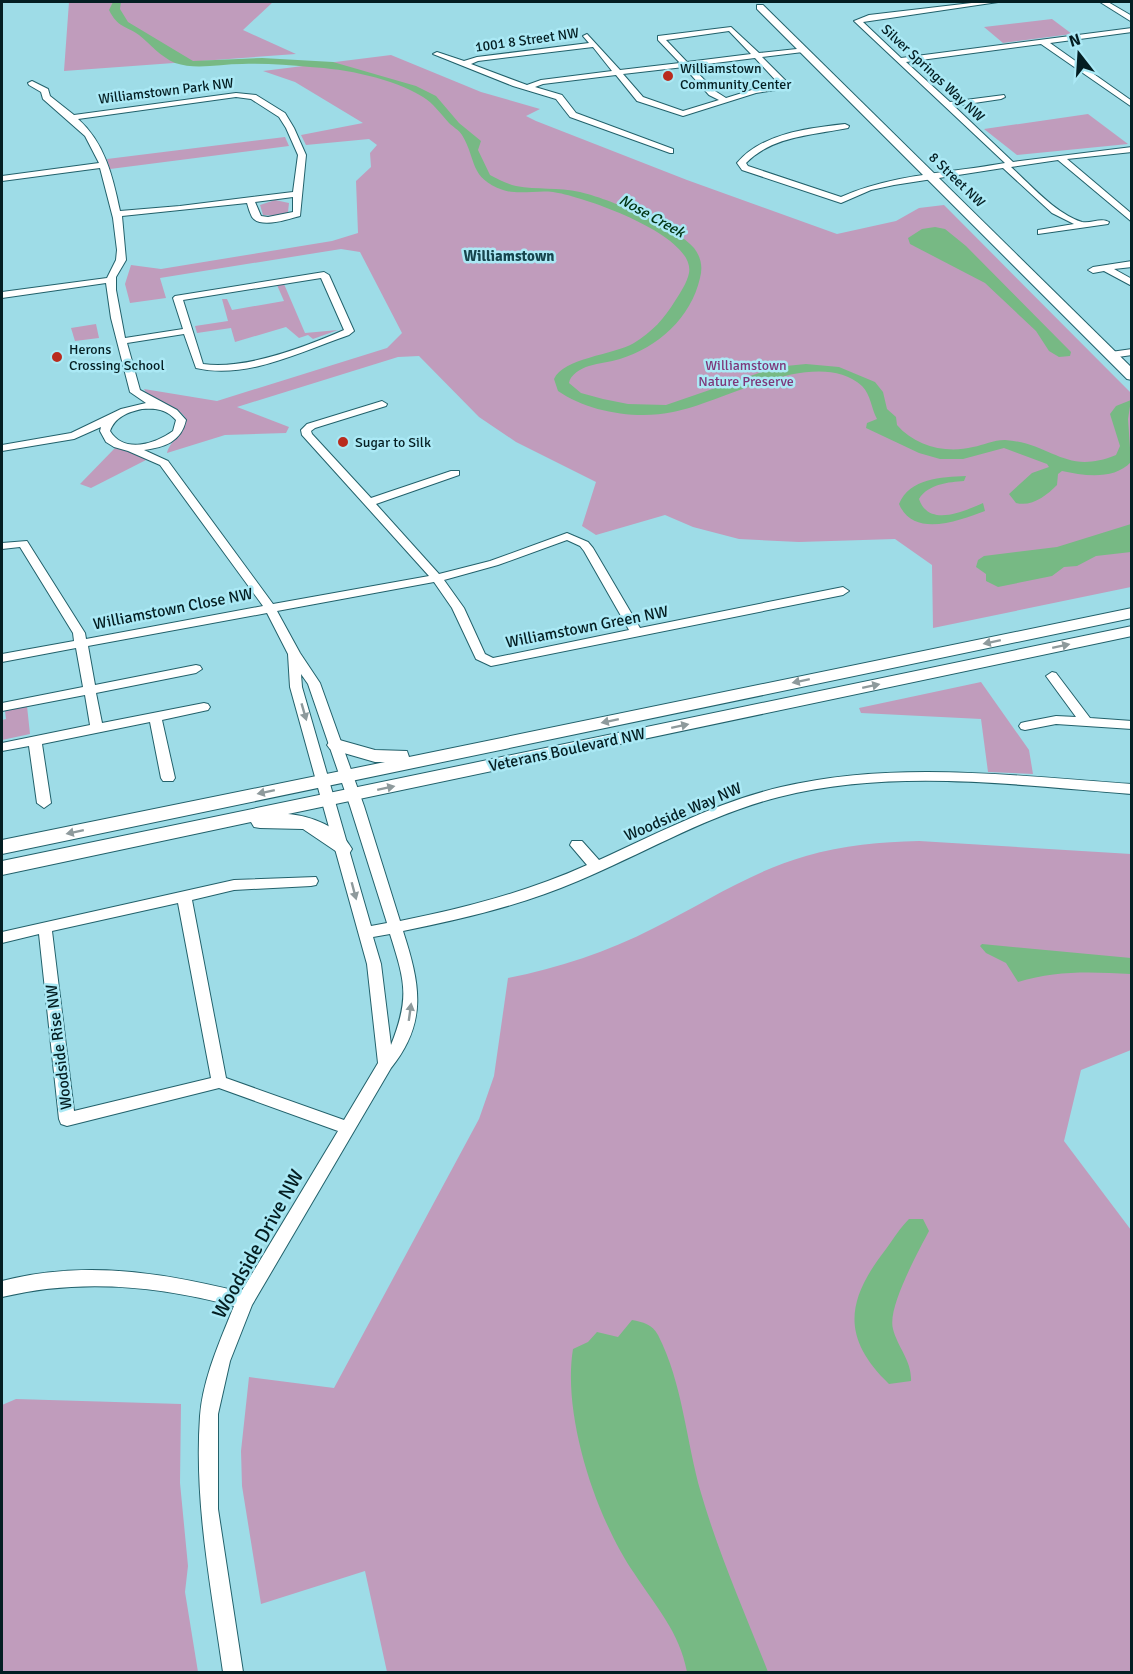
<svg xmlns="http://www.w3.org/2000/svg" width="1133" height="1674" font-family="Signika,sans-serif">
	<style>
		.green { fill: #c09cbc }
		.water { fill: #77b984 }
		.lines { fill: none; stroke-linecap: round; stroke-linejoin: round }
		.street-casing { stroke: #22616b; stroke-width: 2 }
		.secondary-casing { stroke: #22616b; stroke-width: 2 }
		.street { fill: #fff; fill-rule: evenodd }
		.secondary { fill: #fff; fill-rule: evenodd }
		.oneway { fill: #8e9a9c }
		.poi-dot { fill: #b92b1e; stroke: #abe9f5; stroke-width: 2 }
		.labels { text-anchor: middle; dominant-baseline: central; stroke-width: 5; stroke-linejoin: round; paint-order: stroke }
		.far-street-label { font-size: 14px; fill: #041e22; stroke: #abe9f5 }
		.far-poi-label { font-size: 14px; fill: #041e22; stroke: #abe9f5; text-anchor: start }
		.far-park-label { font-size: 14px; fill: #7e377a; stroke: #abe9f5 }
		.far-water-label { font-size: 15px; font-style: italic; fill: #003412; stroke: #abe9f5 }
		.far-neighbourhood-label { font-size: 15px; font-weight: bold; fill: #16454d; stroke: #abe9f5 }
		.street-label { font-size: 16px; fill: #041e22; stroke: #abe9f5 }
		.near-street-label { font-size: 20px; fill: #041e22; stroke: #abe9f5 }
	</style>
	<rect width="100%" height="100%" fill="#9edce7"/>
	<!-- green -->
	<g class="green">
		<polygon points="69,2 273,2 243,30 296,54 64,71"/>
		<polygon points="1052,19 1072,34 1003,43 984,27"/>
		<path d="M 391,55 L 481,92 L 540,109 L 526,116 L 536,121 L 687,180 L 837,234 L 896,221 L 919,208 L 944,205 L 1131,393 L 1131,587 L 933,628 L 932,565 L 895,539 L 799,542 L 739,539 L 693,527 L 665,515 L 596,535 L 582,526 L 596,482 L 516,442 L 479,417 L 419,356 L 398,357 L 237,407 L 289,427 L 286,433 L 225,435 L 167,453 C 171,438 187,434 185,417 C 174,402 152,406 144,389 L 217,401 L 387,348 L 402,333 L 360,252 L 341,249 L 160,278 L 166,298 L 130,303 L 125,284 L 131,265 L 161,269 L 332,241 L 358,233 L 356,181 L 371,167 L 370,153 L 377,145 L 369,139 L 306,145 L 301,135 L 363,123 L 295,82 L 263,71 Z"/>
		<polygon points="1088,114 1128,144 1017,155 984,129"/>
		<polygon points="285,137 289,146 110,169 107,159"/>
		<polygon points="275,200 289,203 288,212 277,216 263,215 260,205"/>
		<polygon points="284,284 305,333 338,330 313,339 308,335 299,338 286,327 235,342 231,328 197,333 195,326 228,321 222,299 227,299 232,310 284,301 277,285"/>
		<polygon points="96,324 99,338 75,341 71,328"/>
		<polygon points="115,448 135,453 146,460 91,488 80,484"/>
		<polygon points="981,682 1029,750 1033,774 988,772 981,719 861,713 859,708"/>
		<polygon points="27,706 30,734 2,740 2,720 6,719 5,711"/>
		<path d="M 919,841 L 1131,854 L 1131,1050 L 1081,1070 L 1064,1141 L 1131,1230 L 1131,1672 L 387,1672 L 365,1571 L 261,1604 L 242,1486 L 241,1451 L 249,1377 L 334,1388 L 479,1119 L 494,1076 L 508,978 C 559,968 607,952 654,928 C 704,903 752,871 806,856 C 843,845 881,842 919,841 Z"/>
		<polygon points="16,1399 181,1404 180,1483 188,1566 185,1592 198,1672 2,1672 2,1405"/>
	</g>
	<!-- water -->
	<g class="water">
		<path d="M 113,2 L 121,2 L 120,9 L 128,22 L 193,61 L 262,58 L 333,62 L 416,86 L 436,96 L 459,123 L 481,141 L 478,150 L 490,175 C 498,179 507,184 516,186 C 537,190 558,187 580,192 C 607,198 677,227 694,248 C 701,257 703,267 700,278 C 691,318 658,347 620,359 C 610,362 599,363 589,366 C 581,368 570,375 569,383 L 581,393 L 603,399 L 628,404 L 666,405 L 776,367 L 806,364 L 839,367 L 875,382 L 883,392 L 887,409 L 896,417 L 897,425 C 915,446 946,454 973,447 C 984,445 993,440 1005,440 C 1052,443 1065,476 1116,455 L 1120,446 L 1110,414 L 1116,406 L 1131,400 L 1128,419 L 1131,462 C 1114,480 1085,476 1062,471 L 1058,474 L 1057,485 C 1046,496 1032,507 1016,503 L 1009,494 L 1032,473 L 1049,467 L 1047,464 L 1004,448 L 963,459 L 940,459 L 919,453 L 866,428 L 867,423 L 877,419 C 871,408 871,395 862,386 C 816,345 723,403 673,412 C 637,420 588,412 558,391 L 554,379 C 563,358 613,355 634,343 C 652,332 664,319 675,301 C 680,293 687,283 689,273 C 696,235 582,196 553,192 C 537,190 518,195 503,190 C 469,178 477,160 462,135 C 459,130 453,127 449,123 C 441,114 433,103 423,97 C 392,78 346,69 310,67 C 288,65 265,63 242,64 C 220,64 196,70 175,63 C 161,57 150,44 139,35 C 125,25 118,28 109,10 Z"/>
		<polygon points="935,227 945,229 966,246 1071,352 1070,356 1059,357 1049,351 1036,331 985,283 910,244 908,238 922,229"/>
		<path d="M 966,476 L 964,481 C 949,482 928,484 919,499 C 929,528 964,511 983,503 L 985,511 C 960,520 914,539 899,504 C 910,478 941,477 966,476 Z"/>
		<polygon points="1131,524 1131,552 1096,556 1077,566 1064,567 1052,576 998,587 986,581 986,574 976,567 978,560 984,556 1057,547"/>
		<path d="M 982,944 L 1131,958 L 1131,974 C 1093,972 1056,970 1018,982 L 1006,963 L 986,953 L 980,946 Z"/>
		<path d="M 909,1219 L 923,1219 L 929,1231 C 918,1252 887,1308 893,1329 C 898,1348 912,1361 911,1381 L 889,1384 C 840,1337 847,1299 886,1249 C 894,1238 900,1228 909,1219 Z"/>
		<path d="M 632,1320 C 643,1322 652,1324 658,1335 C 683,1384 686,1441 701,1493 C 719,1555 745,1613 768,1672 L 687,1672 C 679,1631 656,1607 634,1573 C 596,1518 562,1415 573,1349 L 588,1342 L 597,1332 L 618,1337 Z"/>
	</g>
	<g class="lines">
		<defs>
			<g id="street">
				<path d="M 980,2 L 998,2 L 863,22 L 901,58 L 1132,28 L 1132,32 L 1050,43 L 1132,101 L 1132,107 L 1041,44 L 906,62 L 950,102 L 1004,95 L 1005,97 L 1001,99 L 954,106 L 1013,162 L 1132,147 L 1132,152 L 1067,159 L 1132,214 L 1132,222 L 1058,160 L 1011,167 C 1032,186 1055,213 1082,222 C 1091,224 1101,217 1109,222 L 1108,224 L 1038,234 L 1038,230 L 1074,224 L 1052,213 L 1003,168 L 894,185 L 871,190 L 841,203 L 742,170 L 737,163 C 762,133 809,128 845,124 L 849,126 L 848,128 C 813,135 772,136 746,163 L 748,166 L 841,197 C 892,174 950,173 1005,163 L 854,21 L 869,15 Z"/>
				<polygon points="1100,2 1108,2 1132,16 1132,22"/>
				<path d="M 731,27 L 759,53 L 806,48 L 806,52 L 803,52 L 762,57 L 789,84 L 789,88 L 756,93 L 683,116 L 637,101 L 616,75 L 543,84 L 535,87 L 562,95 L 576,113 L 673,149 L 673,153 L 670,153 L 570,117 L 556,99 L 513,86 L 433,54 L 437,52 L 464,61 L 477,57 L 589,43 L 583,36 L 587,34 L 620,70 L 680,63 L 658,40 L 658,36 ZM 729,31 L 751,54 L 687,62 L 666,40 ZM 593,47 L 612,71 L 541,80 L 527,85 L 471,64 L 478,61 ZM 755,58 L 780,85 L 755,89 L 726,98 L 715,91 L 691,66 ZM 684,67 L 709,95 L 719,100 L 683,111 L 643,97 L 623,74 Z"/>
				<path d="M 32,81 L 48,89 L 50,96 L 74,115 L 236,93 L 256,95 L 285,113 L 294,128 L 306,155 L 300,216 C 289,219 260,229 252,217 C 250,213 248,207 247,203 L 122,216 L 126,260 L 116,277 L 116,290 L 125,338 L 183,329 L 173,298 L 175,296 L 324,272 L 329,275 L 354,331 L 349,335 C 302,351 247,380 196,368 L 184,334 L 127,343 L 140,390 L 177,410 L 186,420 C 181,442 165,447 144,450 L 168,461 L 273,604 L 429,576 L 302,435 L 301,430 L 307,424 L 382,401 L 387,404 L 386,406 L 315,428 L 311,431 L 312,434 L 371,498 L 451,471 L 459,471 L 459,475 L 376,504 L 439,574 L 490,561 L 567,533 L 588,542 L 593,548 L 640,628 L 843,587 L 849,591 L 843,595 L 491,666 L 476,659 L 452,608 L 434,582 L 277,611 L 300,653 L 320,683 L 364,806 L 400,921 C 465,908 527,892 587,865 L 570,845 L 572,841 L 582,841 L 599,860 C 658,833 717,802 781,787 C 896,760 1015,776 1132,784 L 1132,794 C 1015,785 894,768 779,797 C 708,815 645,853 578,881 C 522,905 463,919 403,931 C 420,984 428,1022 391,1068 L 252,1305 L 230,1361 L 218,1414 L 218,1509 L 243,1672 L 223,1672 C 211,1587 194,1502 200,1416 C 203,1378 220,1341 234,1306 C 157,1286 81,1278 2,1297 L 2,1281 C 84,1260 160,1272 241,1292 L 338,1131 L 219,1088 L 67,1126 L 61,1124 L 59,1119 L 39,934 L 2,943 L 2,932 L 234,880 L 316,877 L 318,881 L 316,885 L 311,886 L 234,890 L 192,900 L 226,1078 L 344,1120 L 378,1063 L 367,964 L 290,687 L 288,654 L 267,613 L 88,646 L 95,685 L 196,665 L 200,666 L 202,669 L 196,673 L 96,693 L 102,723 L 204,703 L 208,704 L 210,707 L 208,710 L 162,720 L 175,778 L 173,781 L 163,781 L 161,778 L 150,722 L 42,744 L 51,803 L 44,808 L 37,803 L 29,746 L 2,751 L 2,743 L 90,725 L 85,695 L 2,711 L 2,703 L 83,687 L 76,648 L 2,662 L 2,654 L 74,641 L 73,633 L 20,547 L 2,549 L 2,543 L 27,541 L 85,633 L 86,639 L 263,606 L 160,465 L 128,451 L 114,447 L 106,442 L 100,431 L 101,427 L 74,439 L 2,451 L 2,445 L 71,433 L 121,409 L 146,403 L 130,392 L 111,318 L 106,283 L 2,298 L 2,292 L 107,278 L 116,260 L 117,250 L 113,218 L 100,168 L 2,181 L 2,176 L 99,163 L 85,136 L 43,99 L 41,92 L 29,85 L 28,83 ZM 236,97 L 251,99 L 279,117 L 286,128 L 298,155 L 293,192 L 180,206 L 120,211 C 113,177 105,143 78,119 ZM 293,197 L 293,212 L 268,217 L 261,216 L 255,202 ZM 321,278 L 344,330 C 305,347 246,370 203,364 L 183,300 ZM 142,409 C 156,408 166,409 176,420 L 173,431 C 155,444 124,454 110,431 C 115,417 128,412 142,409 ZM 567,540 L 580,546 L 584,551 L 629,630 L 493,658 L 485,654 L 464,608 L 444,580 L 498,565 ZM 301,674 L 308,684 L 350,806 L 387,923 L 371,926 L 302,687 ZM 178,903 L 211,1078 L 74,1111 L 52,931 ZM 390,934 C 405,982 410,997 391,1045 L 381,964 L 373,937 Z"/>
				<polygon points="1132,261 1132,267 1114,269 1132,279 1132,286 1104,271 1093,273 1088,270 1093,267"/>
				<polygon points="1132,349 1132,355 1111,358 1106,355 1111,352"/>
				<polygon points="1052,672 1056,673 1090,718 1132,721 1132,729 1056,724 1025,730 1021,729 1019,726 1021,723 1025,722 1056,716 1076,717 1046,676"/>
			</g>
			<g id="secondary">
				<polygon points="757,5 763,5 1132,368 1132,380 1127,379 757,9"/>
				<polygon points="1132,608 1132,618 2,854 2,840 385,762 375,762 330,749 327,745 330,741 336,739 375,750 407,751 409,757"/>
				<path d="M 1132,626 L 1132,636 L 288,814 C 312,816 340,827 352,849 L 349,854 L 343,856 L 303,829 L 260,828 L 254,827 L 251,822 L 2,875 L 2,861 Z"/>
			</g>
		</defs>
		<!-- street casing -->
		<use href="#street" class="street-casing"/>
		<!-- secondary casing -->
		<use href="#secondary" class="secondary-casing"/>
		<!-- street -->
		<use href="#street" class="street"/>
		<!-- secondary -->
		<use href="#secondary" class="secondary"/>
	</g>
	<!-- one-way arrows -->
	<defs><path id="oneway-solid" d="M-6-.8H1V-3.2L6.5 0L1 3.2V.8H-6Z" transform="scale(1.5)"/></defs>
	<g class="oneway">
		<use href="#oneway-solid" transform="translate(992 642) rotate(168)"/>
		<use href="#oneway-solid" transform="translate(1061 646) rotate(-12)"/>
		<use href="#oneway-solid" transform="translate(801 681) rotate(168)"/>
		<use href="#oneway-solid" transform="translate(871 686) rotate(-12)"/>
		<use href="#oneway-solid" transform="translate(304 712) rotate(74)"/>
		<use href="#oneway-solid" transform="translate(610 721) rotate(168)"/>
		<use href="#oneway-solid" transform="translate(680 726) rotate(-12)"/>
		<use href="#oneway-solid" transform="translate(386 788) rotate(-12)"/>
		<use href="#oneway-solid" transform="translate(266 792) rotate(168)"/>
		<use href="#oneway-solid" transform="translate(75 832) rotate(168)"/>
		<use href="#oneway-solid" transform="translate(354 891) rotate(75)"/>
		<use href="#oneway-solid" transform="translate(410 1012) rotate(-82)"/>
	</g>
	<!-- markers -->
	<g class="poi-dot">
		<circle cx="668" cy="76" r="6"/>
		<circle cx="57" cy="357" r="6"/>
		<circle cx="343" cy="442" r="6"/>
	</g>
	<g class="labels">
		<!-- far-street labels -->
		<g class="far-street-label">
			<text transform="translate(527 40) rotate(-8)">1001 8 Street NW</text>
			<text transform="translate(933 73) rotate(43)">Silver Springs Way NW</text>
			<text transform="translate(166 91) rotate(-7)">Williamstown Park NW</text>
			<text transform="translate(957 180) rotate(44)">8 Street NW</text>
		</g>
		<!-- far-poi labels -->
		<g class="far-poi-label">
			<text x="680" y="68">Williamstown<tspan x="680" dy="16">Community Center</tspan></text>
			<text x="69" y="349">Herons<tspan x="69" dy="16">Crossing School</tspan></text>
			<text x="355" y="442">Sugar to Silk</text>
		</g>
		<!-- far-park labels -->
		<g class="far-park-label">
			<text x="746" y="365">Williamstown<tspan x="746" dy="16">Nature Preserve</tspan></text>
		</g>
		<!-- far-water labels -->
		<g class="far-water-label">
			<text transform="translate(652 216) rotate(29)">Nose Creek</text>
		</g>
		<!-- far-neighbourhood labels -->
		<g class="far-neighbourhood-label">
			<text x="509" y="256">Williamstown</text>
		</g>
		<!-- street labels -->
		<g class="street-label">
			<text transform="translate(173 609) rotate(-11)">Williamstown Close NW</text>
			<text transform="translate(587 627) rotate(-11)">Williamstown Green NW</text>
			<text transform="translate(567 750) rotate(-12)">Veterans Boulevard NW</text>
			<text transform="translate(683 812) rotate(-23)">Woodside Way NW</text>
			<text transform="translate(59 1047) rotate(-97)">Woodside Rise NW</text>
		</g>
		<!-- near-street labels -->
		<g class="near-street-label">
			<text transform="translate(258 1244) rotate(-61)">Woodside Drive NW</text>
		</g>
	</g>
	<!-- border -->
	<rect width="1133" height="1674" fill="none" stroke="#041e22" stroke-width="6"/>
	<!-- north arrow -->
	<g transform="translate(1079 54) rotate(343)" stroke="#abe9f5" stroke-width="4.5" paint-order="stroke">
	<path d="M0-4.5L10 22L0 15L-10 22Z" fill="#041e22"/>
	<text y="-9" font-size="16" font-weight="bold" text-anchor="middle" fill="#041e22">N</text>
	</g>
</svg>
